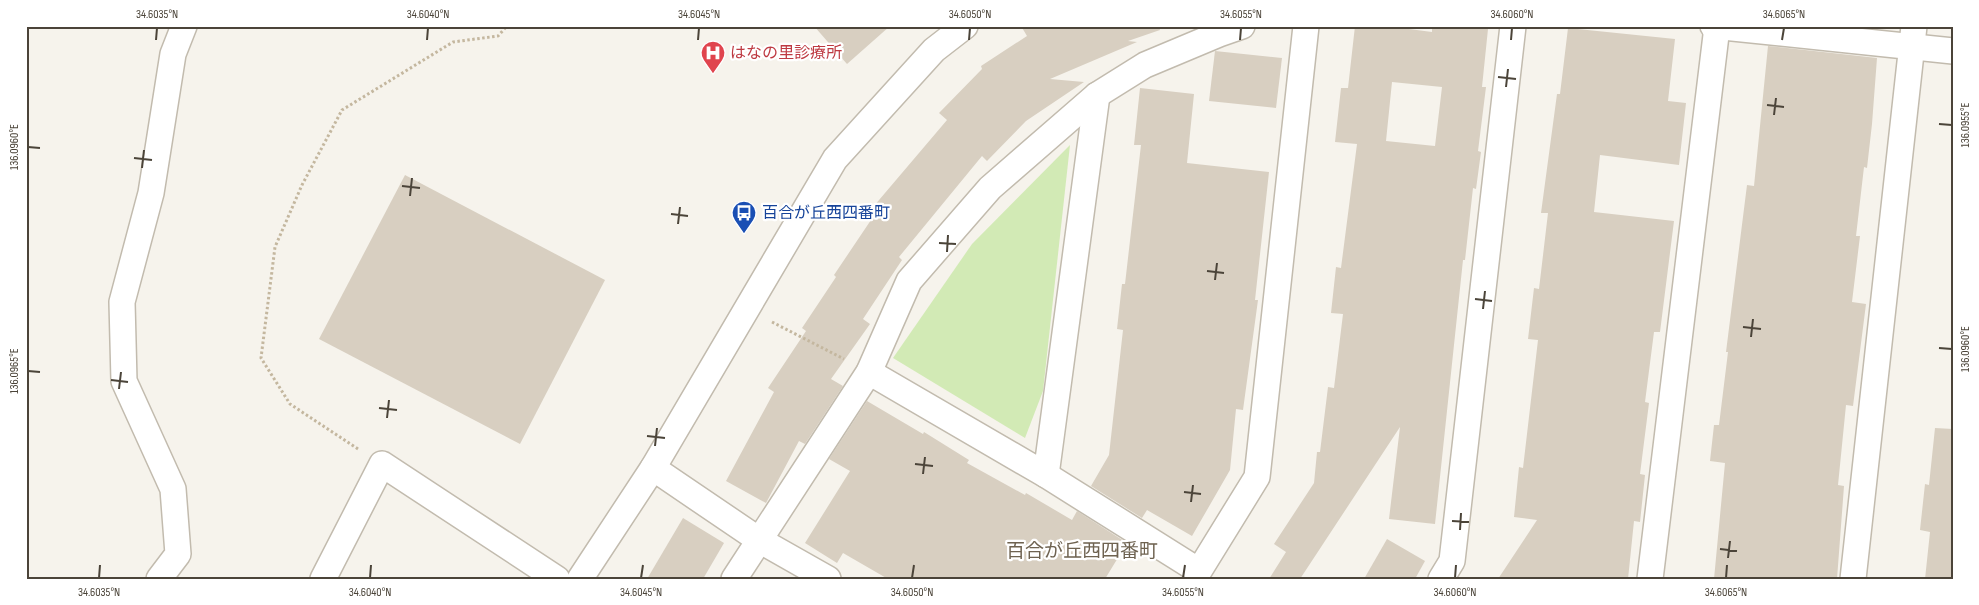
<svg xmlns="http://www.w3.org/2000/svg" width="1979" height="605" font-family="'Sofia Sans Condensed','Noto Sans JP',sans-serif">
	<style>
		.green { fill: #d2eab5 }
		.building { fill: #d8cfc1; fill-rule: evenodd }
		.lines { fill: none; stroke-linecap: round; stroke-linejoin: round }
		.minor-casing { stroke: #c2bbae; stroke-width: 28 }
		.path { stroke: #c4b79f; stroke-width: 3; stroke-dasharray: 2.5 2.5; stroke-linecap: butt }
		.minor { stroke: #fff; stroke-width: 25 }
		.ticks { fill: none; stroke: #4b4439; stroke-width: 2 }
		.labels { text-anchor: middle; dominant-baseline: central; stroke-width: 4.5; stroke-linejoin: round; paint-order: stroke }
		.health-label { font-size: 16px; fill: #be3a42; stroke: #fff; text-anchor: start }
		.transit-label { font-size: 16px; fill: #164399; stroke: #fff; text-anchor: start }
		.quarter-label { font-size: 19px; fill: #6e6250; stroke: #fff }
		.neatline { fill: none; stroke: #4b4439; stroke-width: 2 }
		.ticks-label { font-size: 12px; text-anchor: middle; fill: #4b4439 }
	</style>
	<rect width="100%" height="100%" fill="#f6f3ec"/>
	<!-- green -->
	<polygon class="green" points="1070,145 1043,391 1025,438 893,358 972,244"/>
	<!-- building -->
	<g class="building">
		<polygon points="814,26 890,26 847,64"/>
		<polygon points="1021,26 1159,26 1160,30 1128,41 1137,42 1050,79 1084,82 1026,121 987,161 982,156 899,257 902,260 863,319 870,324 831,379 843,386 805,444 799,441 766,503 726,481 774,392 768,388 806,331 802,328 836,277 834,275 873,217 868,213 947,120 939,113 982,69 981,66 1027,36"/>
		<path d="M 1355,26 L 1386,26 L 1432,32 L 1432,26 L 1488,29 L 1482,87 L 1486,87 L 1478,151 L 1481,152 L 1476,189 L 1473,188 L 1465,260 L 1463,260 L 1435,524 L 1389,519 L 1400,427 L 1300,579 L 1269,579 L 1286,552 L 1274,544 L 1314,483 L 1317,452 L 1320,452 L 1328,387 L 1334,388 L 1343,314 L 1331,313 L 1336,267 L 1341,268 L 1357,144 L 1335,142 L 1341,88 L 1348,88 ZM 1392,82 L 1442,87 L 1435,146 L 1386,141 Z"/>
		<polygon points="1568,28 1675,39 1668,101 1686,103 1679,165 1600,155 1594,212 1674,221 1660,332 1654,332 1645,402 1649,403 1640,474 1645,475 1640,522 1634,521 1628,579 1498,579 1537,520 1514,517 1519,467 1523,468 1538,340 1528,339 1534,288 1539,289 1548,213 1541,213 1557,94 1560,94"/>
		<polygon points="1768,46 1877,58 1872,124 1867,168 1864,167 1856,236 1860,236 1852,302 1866,304 1853,406 1846,405 1838,485 1844,486 1837,579 1714,579 1725,463 1710,461 1714,425 1719,425 1728,352 1726,352 1747,185 1754,186"/>
		<polygon points="1215,51 1282,58 1276,108 1209,101"/>
		<polygon points="1140,88 1194,94 1187,163 1269,172 1255,300 1258,300 1243,410 1236,409 1230,470 1192,536 1147,510 1142,518 1091,486 1109,455 1123,330 1117,329 1122,284 1125,284 1141,145 1134,145"/>
		<polygon points="405,175 605,280 520,444 319,339"/>
		<polygon points="867,401 923,434 924,432 969,460 967,463 1025,495 1026,493 1072,520 1077,511 1127,543 1105,579 888,579 843,553 837,563 805,543 850,471 829,459"/>
		<polygon points="1935,428 1953,429 1953,579 1925,579 1930,532 1920,530 1925,484 1929,485"/>
		<polygon points="683,518 724,543 703,579 647,579"/>
		<polygon points="1387,539 1425,561 1415,579 1364,579"/>
	</g>
	<g class="lines">
		<defs>
			<g id="minor">
				<polyline points="1713,26 1953,51"/>
				<polyline points="869,372 1046,475 1097,95"/>
				<polyline points="653,468 759,540 828,579"/>
				<polyline points="1046,475 1199,571 1257,477 1306,26"/>
				<polyline points="159,579 178,554 173,489 124,381 122,302 151,193 173,54 184,26"/>
				<polyline points="323,579 382,464 557,579"/>
				<polyline points="580,579 653,468 835,159 934,50 965,26"/>
				<polyline points="734,579 869,372 909,281 990,188 1097,95 1145,65 1219,34 1242,26"/>
				<polyline points="1441,579 1452,561 1513,26"/>
				<polyline points="1650,579 1717,27"/>
				<polyline points="1853,579 1914,26"/>
			</g>
		</defs>
		<!-- minor casing -->
		<use href="#minor" class="minor-casing"/>
		<!-- path -->
		<g class="path">
			<polyline points="772,322 844,359"/>
			<polyline points="358,449 290,404 261,358 275,247 302,185 342,110 453,42 498,36 507,26"/>
		</g>
		<!-- minor -->
		<use href="#minor" class="minor"/>
	</g>
	<!-- ticks -->
	<path class="ticks" d="M 156,40 L 157,28M 427,40 L 428,28M 698,40 L 699,28M 969,40 L 970,28M 1240,40 L 1241,28M 1511,40 L 1512,28M 1782,40 L 1784,28M 1498,77 L 1516,79M 1506,87 L 1508,69M 1767,105 L 1784,107M 1774,115 L 1776,98M 1939,124 L 1952,125M 28,147 L 40,148M 134,158 L 152,160M 142,168 L 144,150M 402,186 L 420,188M 410,196 L 412,178M 671,214 L 688,216M 678,224 L 680,207M 939,243 L 956,244M 947,252 L 948,235M 1207,271 L 1224,273M 1215,280 L 1217,263M 1475,299 L 1492,301M 1483,309 L 1485,291M 1743,327 L 1761,329M 1751,337 L 1753,319M 1939,348 L 1952,349M 28,371 L 40,372M 111,380 L 128,382M 119,389 L 121,372M 379,408 L 397,410M 387,418 L 389,400M 647,436 L 665,438M 655,446 L 657,428M 915,464 L 933,466M 923,474 L 925,457M 1184,492 L 1201,494M 1191,502 L 1193,485M 1452,521 L 1469,522M 1460,530 L 1461,513M 1720,549 L 1737,551M 1728,558 L 1730,541M 99,578 L 100,565M 370,578 L 371,565M 641,578 L 643,565M 912,578 L 914,565M 1183,578 L 1185,565M 1455,578 L 1456,565M 1726,578 L 1727,565"/>
	<!-- icons -->
	<defs>
		<symbol id="hospital-pin" viewBox="-11 -11 22 30"><path d="M0 17L-7.5 6A9.5 9.5 0 1 1 7.5 6Z" fill="#e0444e" stroke="#fff"/><path d="M-5-5h3v3.5h4V-5h3V5h-3V1.5h-4V5h-3Z" fill="#fff"/></symbol>
		<symbol id="bus-pin" viewBox="-11 -11 22 30"><path d="M0 17L-7.5 6A9.5 9.5 0 1 1 7.5 6Z" fill="#1a4fb4" stroke="#fff"/><path d="M-5-6H5V4H4V6H2V4H-2V6H-4V4H-5ZM-3.5-4V0h7V-4ZM-3.5 1.2v1.5H-2V1.2ZM2 1.2v1.5H3.5V1.2Z" fill="#fff"/></symbol>
	</defs>
	<g fill-rule="evenodd">
		<use href="#hospital-pin" x="699" y="39" width="28" height="38"/>
		<use href="#bus-pin" x="730" y="199" width="28" height="38"/>
	</g>
	<g class="labels">
		<!-- health labels -->
		<g class="health-label">
			<text x="730" y="53">はなの里診療所</text>
		</g>
		<!-- transit labels -->
		<g class="transit-label">
			<text x="762" y="213">百合が丘西四番町</text>
		</g>
		<!-- quarter labels -->
		<g class="quarter-label">
			<text x="1082" y="551">百合が丘西四番町</text>
		</g>
	</g>
	<!-- border -->
	<rect width="1979" height="605" fill="none" stroke="#ffffff" stroke-width="55"/>
	<rect x="28" y="28" width="1924" height="550" class="neatline"/>
	<g class="ticks-label">
		<text x="157" y="18">34.6035°N</text>
		<text x="428" y="18">34.6040°N</text>
		<text x="699" y="18">34.6045°N</text>
		<text x="970" y="18">34.6050°N</text>
		<text x="1241" y="18">34.6055°N</text>
		<text x="1512" y="18">34.6060°N</text>
		<text x="1784" y="18">34.6065°N</text>
		<text transform="translate(1965 125) rotate(-90)" y="4">136.0955°E</text>
		<text transform="translate(14 147) rotate(-90)" y="4">136.0960°E</text>
		<text transform="translate(1965 349) rotate(-90)" y="4">136.0960°E</text>
		<text transform="translate(14 371) rotate(-90)" y="4">136.0965°E</text>
		<text x="99" y="596">34.6035°N</text>
		<text x="370" y="596">34.6040°N</text>
		<text x="641" y="596">34.6045°N</text>
		<text x="912" y="596">34.6050°N</text>
		<text x="1183" y="596">34.6055°N</text>
		<text x="1455" y="596">34.6060°N</text>
		<text x="1726" y="596">34.6065°N</text>
	</g>
</svg>
